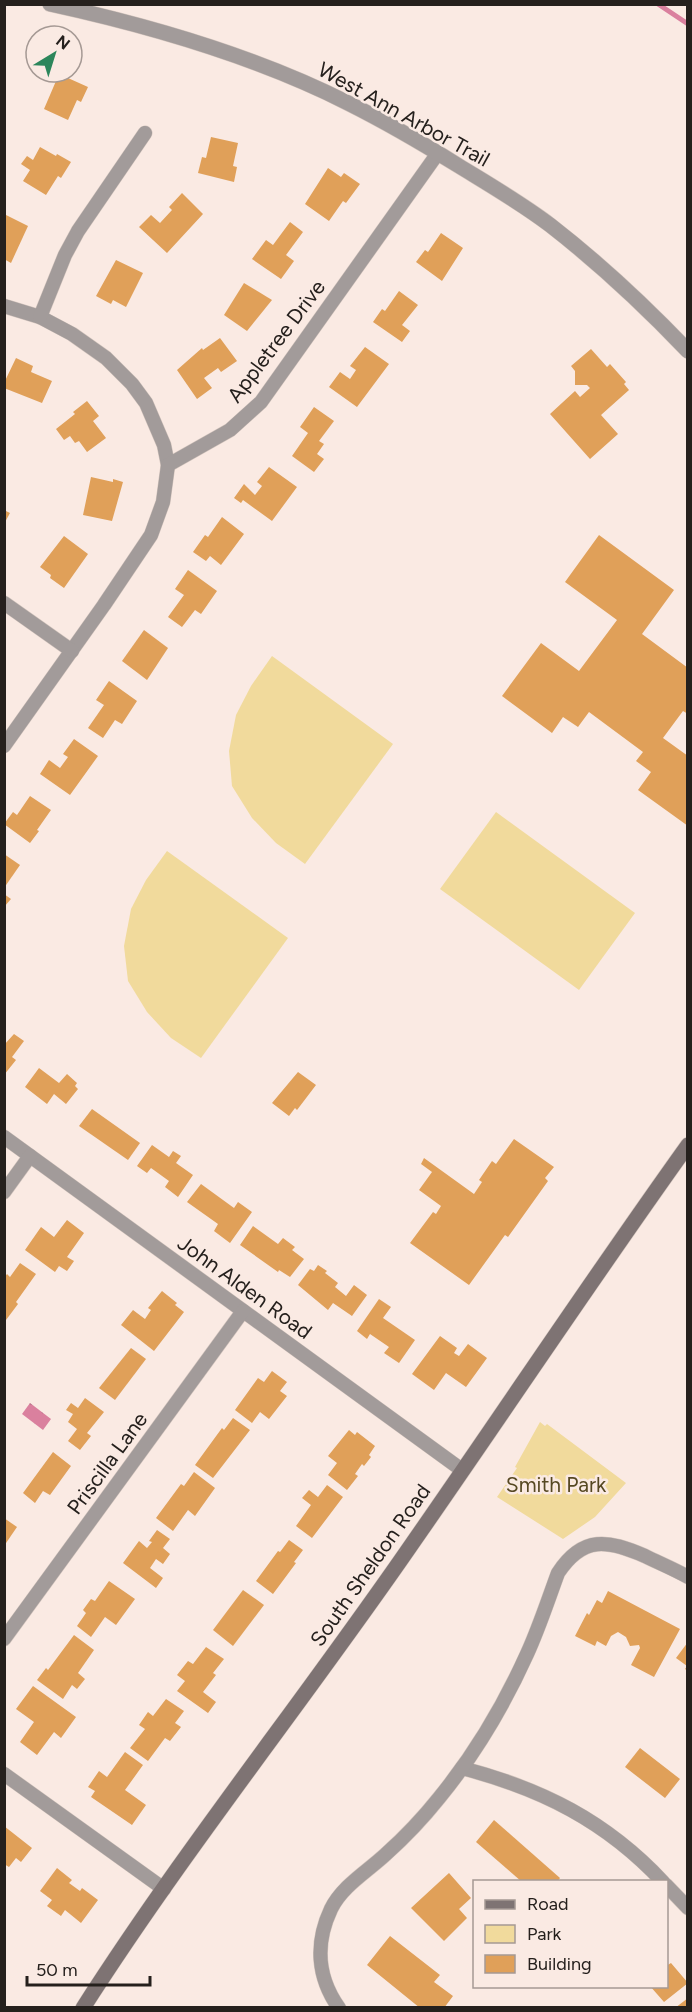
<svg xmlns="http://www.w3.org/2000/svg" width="692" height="2012" font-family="Figtree,sans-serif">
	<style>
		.green { fill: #f1da9c }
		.water { fill: url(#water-ripples) }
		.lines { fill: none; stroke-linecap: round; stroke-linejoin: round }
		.stream { stroke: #da809e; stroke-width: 5 }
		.building { fill: #e0a059 }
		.minor-casing { stroke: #d4c6bf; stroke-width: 15 }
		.tertiary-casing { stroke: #d4c6bf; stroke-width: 16 }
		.secondary-casing { stroke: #d4c6bf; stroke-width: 16 }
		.minor { stroke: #a29b9a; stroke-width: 14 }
		.tertiary { stroke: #a29b9a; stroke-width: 15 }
		.secondary { stroke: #7e7373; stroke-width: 15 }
		.labels { text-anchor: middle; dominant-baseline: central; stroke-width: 5; stroke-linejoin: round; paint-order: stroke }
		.street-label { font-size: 21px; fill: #25201d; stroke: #faeae3 }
		.park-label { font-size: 21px; fill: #564822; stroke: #faeae3 }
	</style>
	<defs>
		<pattern id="water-ripples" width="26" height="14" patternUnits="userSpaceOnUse" patternTransform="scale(1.5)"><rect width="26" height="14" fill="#da809e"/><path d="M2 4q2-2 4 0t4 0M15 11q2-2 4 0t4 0" fill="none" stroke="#b16880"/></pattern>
	</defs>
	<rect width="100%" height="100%" fill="#faeae3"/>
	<!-- green -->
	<g class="green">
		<polygon points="272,656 393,744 305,864 276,843 252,818 232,786 229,751 236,715 251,686"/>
		<polygon points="496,812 635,913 579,990 440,889"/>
		<polygon points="167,851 288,938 201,1058 171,1038 147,1012 128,981 124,946 131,909 146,880"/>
		<polygon points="540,1422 545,1426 547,1424 626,1483 595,1517 563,1539 497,1497 517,1468 515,1467"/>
	</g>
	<!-- water -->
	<polygon class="water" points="30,1403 51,1419 43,1430 22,1414"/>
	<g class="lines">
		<!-- stream -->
		<polyline class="stream" points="658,4 688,24"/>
	</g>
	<!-- building -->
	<g class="building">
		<polygon points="59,74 88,87 81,102 77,100 68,120 44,109"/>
		<polygon points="211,137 238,143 233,166 237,167 234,182 198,173 202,157 206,158"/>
		<polygon points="40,147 56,156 57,154 71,162 61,178 58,176 46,195 23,181 30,170 21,164 27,156 33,160"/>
		<polygon points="328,168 341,177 344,173 360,184 346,203 343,201 329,221 305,204"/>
		<polygon points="182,193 203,214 167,253 139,227 151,215 160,223 172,210 169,207"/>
		<polygon points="4,214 28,226 11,263 4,259"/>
		<polygon points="290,222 303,232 286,255 294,261 281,279 252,259 266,240 273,245"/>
		<polygon points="441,233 463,248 442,281 416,262 425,250 428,252"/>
		<polygon points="116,260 143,273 126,307 113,300 111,304 96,296"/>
		<polygon points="244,283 272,300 247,331 224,315"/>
		<polygon points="399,291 418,305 402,325 410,331 402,342 373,322 382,309 385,311"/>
		<polygon points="220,338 237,361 221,372 218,368 204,378 212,388 197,399 177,370 202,348 203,350"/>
		<polygon points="365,347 389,364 357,407 329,387 340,372 350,379 356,370 350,366"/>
		<polygon points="591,349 607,367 610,364 626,382 624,384 629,390 601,415 618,434 590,459 550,414 575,391 580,397 590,388 587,385 575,385 575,371 571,366"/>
		<polygon points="16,358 33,366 31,372 52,381 42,403 4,388 4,383"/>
		<polygon points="87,401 99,416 93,421 106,438 87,452 79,441 75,443 70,436 64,440 56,429 75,414 73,412"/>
		<polygon points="314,407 334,421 319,441 324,444 317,454 324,459 314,472 292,456 308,433 300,427"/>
		<polygon points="269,467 297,487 272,521 243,500 241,503 234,498 244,484 255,495 262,486 257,482"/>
		<polygon points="91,477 113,482 113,479 123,482 112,521 83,515"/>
		<polygon points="4,510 10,513 4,524"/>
		<polygon points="222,517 244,534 221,565 210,556 206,561 193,552 205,535 208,537"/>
		<polygon points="599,535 674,590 642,634 688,668 688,714 683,711 663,738 688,756 688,826 638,790 651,772 636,761 643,752 589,712 578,727 563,717 552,733 502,696 541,643 579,671 617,620 565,582"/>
		<polygon points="64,536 88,554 64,588 50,578 51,575 40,567"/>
		<polygon points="188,570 217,591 201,614 195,610 182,627 168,617 184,595 175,589"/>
		<polygon points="144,630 168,648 147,680 122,661"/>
		<polygon points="109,681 137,701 122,724 115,720 103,738 88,728 104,705 96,700"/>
		<polygon points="74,739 98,756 70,795 40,774 49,760 60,768 68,757 63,754"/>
		<polygon points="30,796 51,810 37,830 39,831 30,843 4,824 13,812 17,815"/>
		<polygon points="4,854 20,865 4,888"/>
		<polygon points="4,894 11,899 4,907"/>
		<polygon points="14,1034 24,1041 12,1057 16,1060 4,1075 4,1045"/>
		<polygon points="39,1068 59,1083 67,1074 77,1083 75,1086 78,1089 66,1104 54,1094 47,1104 25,1087"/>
		<polygon points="298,1072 316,1085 297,1110 295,1108 289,1116 272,1103"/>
		<polygon points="92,1109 140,1143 128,1160 79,1126"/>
		<polygon points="514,1139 554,1167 545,1178 548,1181 508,1237 505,1235 469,1285 410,1243 433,1212 436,1214 441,1206 419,1190 432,1172 421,1164 424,1158 474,1194 482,1182 479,1180 492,1161 496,1164"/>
		<polygon points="152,1145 169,1157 173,1151 181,1156 176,1163 193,1175 178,1197 165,1187 169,1181 151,1168 147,1173 137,1166"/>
		<polygon points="201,1184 234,1208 238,1202 252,1212 230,1243 214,1231 218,1224 187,1202"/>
		<polygon points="67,1220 84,1233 67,1257 74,1261 67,1271 59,1266 55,1272 25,1250 41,1227 54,1237"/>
		<polygon points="253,1226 278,1244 283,1238 295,1247 292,1250 304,1259 290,1277 279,1270 278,1272 240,1245"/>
		<polygon points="20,1263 36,1274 16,1302 18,1304 6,1320 4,1278 7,1274 10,1277"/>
		<polygon points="318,1265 327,1271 325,1273 338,1283 335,1287 346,1296 354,1285 367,1295 352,1316 333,1303 328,1310 298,1285 310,1269 314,1271"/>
		<polygon points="162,1291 177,1303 175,1305 184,1312 154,1351 121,1325 133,1310 145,1319 151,1310 148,1308"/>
		<polygon points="379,1299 391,1307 383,1318 415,1340 399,1363 384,1353 389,1347 370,1334 367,1339 357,1331"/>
		<polygon points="440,1336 457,1348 454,1353 459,1356 468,1344 487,1358 466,1387 446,1373 434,1390 412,1374"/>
		<polygon points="131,1348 146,1359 115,1400 99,1388"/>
		<polygon points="272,1371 287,1382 280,1391 287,1396 269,1419 260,1412 252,1423 235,1410 258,1378 264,1382"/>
		<polygon points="85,1398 104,1412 87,1433 91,1436 80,1450 68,1441 77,1429 68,1422 73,1414 66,1410 71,1403 78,1408"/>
		<polygon points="233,1418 250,1430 213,1478 195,1465 222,1428 224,1430"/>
		<polygon points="349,1430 355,1435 357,1432 375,1446 369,1455 371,1457 364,1466 362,1464 355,1474 358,1476 347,1490 328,1475 337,1463 328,1456"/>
		<polygon points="53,1452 71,1466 50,1495 43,1491 35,1503 23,1493"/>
		<polygon points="194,1472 215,1488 195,1516 188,1510 173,1531 156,1518 181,1484 184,1486"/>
		<polygon points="327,1485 343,1497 312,1538 296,1526 311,1505 302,1498 309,1490 318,1497"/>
		<polygon points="4,1518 17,1527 4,1546"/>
		<polygon points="157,1530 170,1539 163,1548 170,1554 163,1564 156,1559 150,1568 163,1578 156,1588 123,1563 139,1541 147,1548 152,1542 149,1541"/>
		<polygon points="289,1540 303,1550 294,1562 296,1563 273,1594 256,1581 278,1551 280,1552"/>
		<polygon points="109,1581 135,1599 116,1625 105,1617 91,1637 77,1626 86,1613 83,1610 91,1599 95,1601"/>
		<polygon points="243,1590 264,1605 233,1646 213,1630"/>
		<polygon points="608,1591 680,1629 654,1677 631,1665 640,1648 639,1645 630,1646 626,1637 618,1632 611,1636 606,1646 597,1641 595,1646 575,1636 587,1613 589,1615 597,1600 602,1603"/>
		<polygon points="74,1635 94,1650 78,1673 85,1679 77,1689 72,1685 63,1699 37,1680 46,1668 48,1670"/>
		<polygon points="688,1642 688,1671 685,1669 687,1666 676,1658"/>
		<polygon points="206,1647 224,1659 213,1673 216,1675 203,1692 216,1702 208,1713 177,1691 185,1681 177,1675 188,1661 193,1664"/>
		<polygon points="33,1686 76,1717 61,1738 54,1732 37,1755 20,1742 34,1722 16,1709"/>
		<polygon points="166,1699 184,1711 175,1723 181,1727 170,1741 165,1738 148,1761 130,1748 145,1729 139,1725 148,1712 153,1716"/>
		<polygon points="640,1748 680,1779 665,1798 625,1767"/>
		<polygon points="125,1752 143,1765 125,1790 146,1805 132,1825 91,1797 95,1791 88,1787 99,1771 107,1777"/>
		<polygon points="494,1820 560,1878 557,1882 522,1882 476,1842"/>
		<polygon points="4,1826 32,1848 21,1862 16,1858 9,1867 4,1864"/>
		<polygon points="57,1868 72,1880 69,1883 80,1891 82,1888 98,1900 81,1923 65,1910 61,1916 47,1906 52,1900 40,1891"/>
		<polygon points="449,1873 471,1898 459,1909 467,1918 444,1941 411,1908"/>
		<polygon points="390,1936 440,1975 434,1982 453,1996 444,2008 420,2008 367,1965"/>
		<polygon points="671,1963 688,1983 664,2002 650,1986 666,1986 666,1966"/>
		<polygon points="688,1998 688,2008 675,2008"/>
	</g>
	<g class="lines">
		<defs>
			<g id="minor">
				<polyline points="4,306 40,317 72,334 106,358 132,384 146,403 164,445 168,465 163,502 151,535 104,605 4,746"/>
				<polyline points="40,317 65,255 78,231 145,133"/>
				<polyline points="168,465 230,430 261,402 438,153"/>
				<polyline points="4,603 72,651"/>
				<polyline points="4,1137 462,1470"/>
				<polyline points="4,1192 30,1156"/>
				<polyline points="4,1639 243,1311"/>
				<path d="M 462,1768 C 542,1789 606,1821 663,1882"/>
				<polyline points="4,1774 164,1889"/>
				<polyline points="666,1885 688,1908"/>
				<path d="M 339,2008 C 317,1977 315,1943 331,1909 C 342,1886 368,1871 386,1854 C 405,1837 423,1818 439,1798 C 475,1754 504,1705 527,1654 C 539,1628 548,1600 558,1573 C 583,1535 608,1540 645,1556 C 659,1563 674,1569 688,1577"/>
			</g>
			<path id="tertiary" d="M 50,4 C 151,26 255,56 348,103 C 386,122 422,143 459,166 C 490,185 521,203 550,225 C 599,263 645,306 688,351"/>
			<path id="secondary" d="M 83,2008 C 186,1847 306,1698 414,1541 C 506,1409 594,1276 688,1145"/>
		</defs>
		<!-- minor casing -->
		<use href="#minor" class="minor-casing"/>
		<!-- tertiary casing -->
		<use href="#tertiary" class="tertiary-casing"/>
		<!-- secondary casing -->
		<use href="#secondary" class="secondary-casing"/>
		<!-- minor -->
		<use href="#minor" class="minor"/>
		<!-- tertiary -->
		<use href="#tertiary" class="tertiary"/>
		<!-- secondary -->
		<use href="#secondary" class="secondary"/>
	</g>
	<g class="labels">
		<!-- street labels -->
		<g class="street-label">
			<text transform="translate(404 114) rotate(29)">West Ann Arbor Trail</text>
			<text transform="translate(276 341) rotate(-53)">Appletree Drive</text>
			<text transform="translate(245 1287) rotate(36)">John Alden Road</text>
			<text transform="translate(107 1463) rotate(-54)">Priscilla Lane</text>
			<text transform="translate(370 1565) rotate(-55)">South Sheldon Road</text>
		</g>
		<!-- park labels -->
		<g class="park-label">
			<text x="556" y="1484">Smith Park</text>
		</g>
	</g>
	<!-- border -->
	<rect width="692" height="2012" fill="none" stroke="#25201d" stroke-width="12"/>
	<!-- legend -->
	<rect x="473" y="1880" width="195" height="108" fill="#faeae3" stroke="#a59994" stroke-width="1.5"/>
	<rect x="485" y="1900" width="30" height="9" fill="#7e7373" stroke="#a59994" stroke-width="1.5"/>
	<text x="527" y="1910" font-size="18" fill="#25201d">Road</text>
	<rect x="485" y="1925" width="30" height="18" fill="#f1da9c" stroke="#a59994" stroke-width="1.5"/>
	<text x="527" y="1940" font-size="18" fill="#25201d">Park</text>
	<rect x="485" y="1955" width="30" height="18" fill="#e0a059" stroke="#a59994" stroke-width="1.5"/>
	<text x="527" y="1970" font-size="18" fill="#25201d">Building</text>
	<!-- north arrow -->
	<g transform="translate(54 54) rotate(38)"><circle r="28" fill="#faeae3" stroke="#a59994" stroke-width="1.5"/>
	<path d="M0-4.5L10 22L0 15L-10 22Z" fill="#2c865b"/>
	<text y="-9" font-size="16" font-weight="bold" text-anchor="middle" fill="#25201d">N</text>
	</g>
	<!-- scale -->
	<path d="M27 1976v9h123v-9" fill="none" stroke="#25201d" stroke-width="3"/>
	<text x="36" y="1976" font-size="18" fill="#25201d" stroke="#faeae3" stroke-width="4.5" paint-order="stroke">50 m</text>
</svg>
